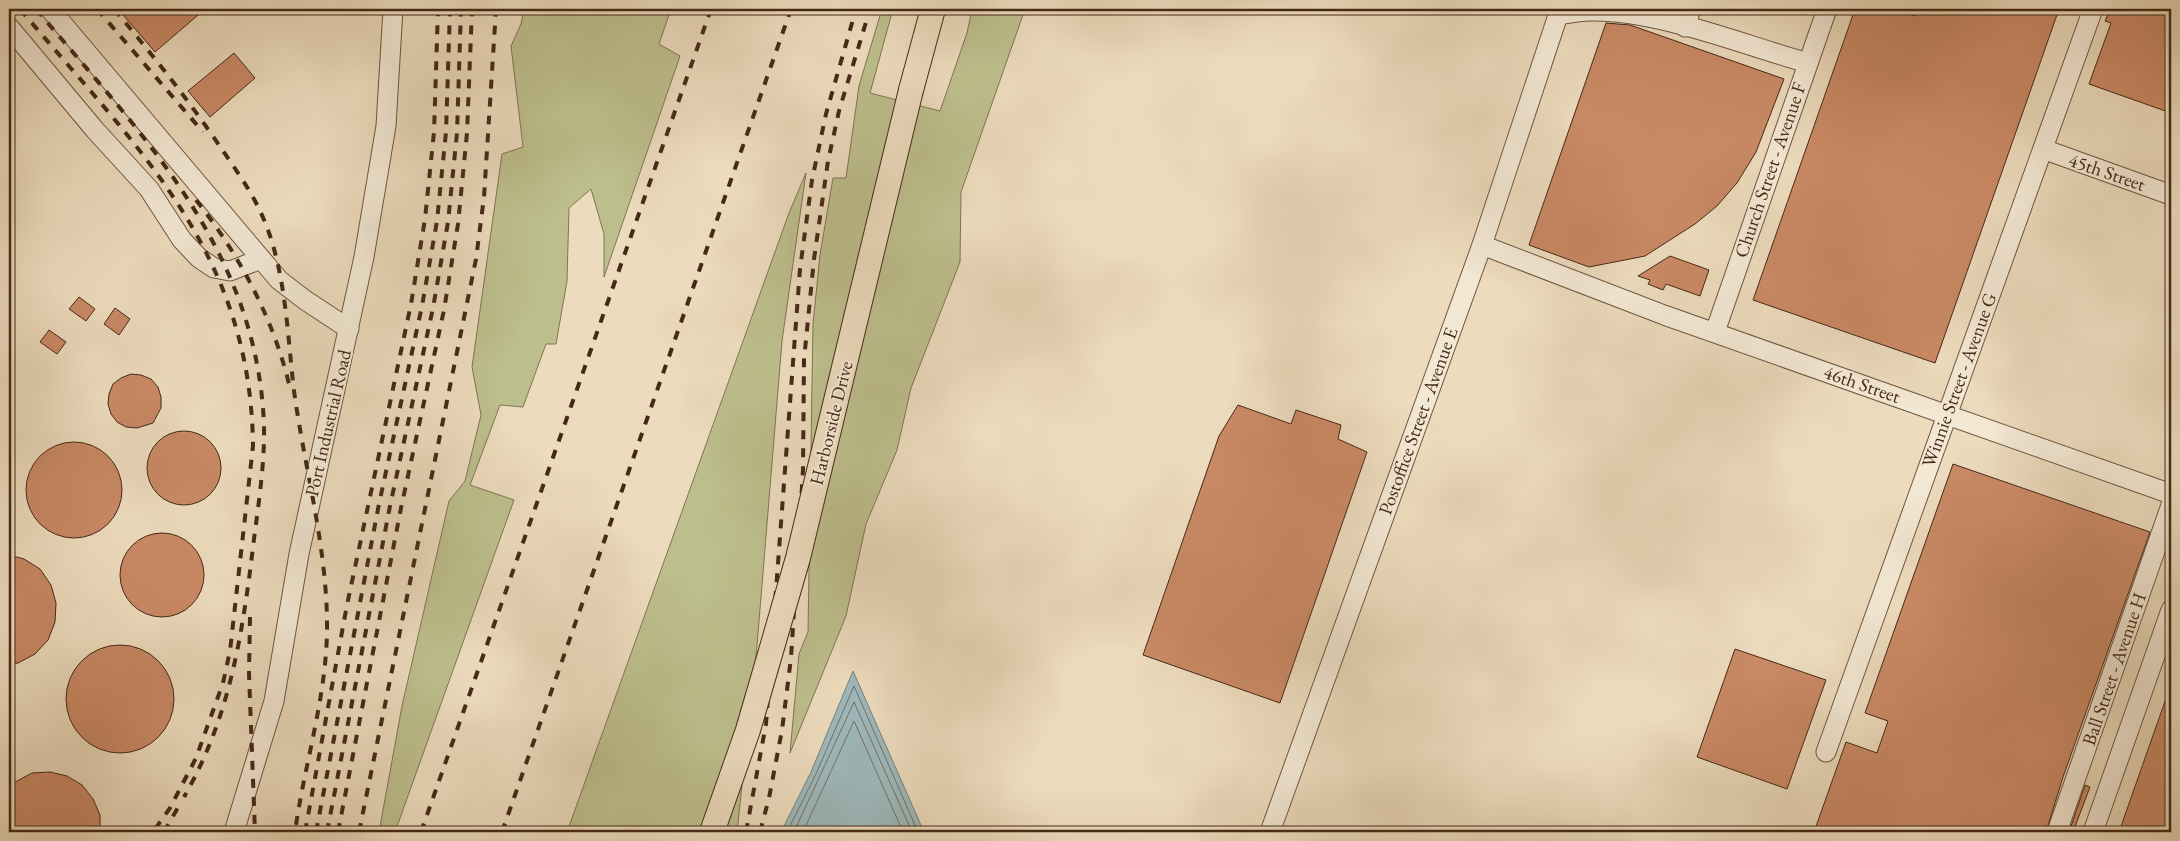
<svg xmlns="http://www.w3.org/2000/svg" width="2180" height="841" font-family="'EB Garamond',serif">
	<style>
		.green { fill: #bdbe8d; stroke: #817452 }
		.water { fill: #9db8bb; stroke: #7a7f79 }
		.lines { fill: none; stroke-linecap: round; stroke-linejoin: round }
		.shore { stroke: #717069; stroke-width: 1 }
		.building { fill: #c98965; stroke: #452917 }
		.minor-casing { stroke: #6f5640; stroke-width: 21 }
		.major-casing { stroke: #452917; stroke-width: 26 }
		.minor { stroke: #f3e8d4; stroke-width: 19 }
		.major { stroke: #ecdbbd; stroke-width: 24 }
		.rail { stroke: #452917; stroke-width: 4; stroke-dasharray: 9 9; stroke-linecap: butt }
		.major-bridge-casing { stroke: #452917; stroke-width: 26; stroke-linecap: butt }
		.major-bridge { stroke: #ecdbbd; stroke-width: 24 }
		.labels { text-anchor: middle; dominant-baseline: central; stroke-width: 4; stroke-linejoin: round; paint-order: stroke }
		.street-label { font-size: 19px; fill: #452917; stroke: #f3e8d4 }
	</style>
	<rect width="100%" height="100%" fill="#ecdbbd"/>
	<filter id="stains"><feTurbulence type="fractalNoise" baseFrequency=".004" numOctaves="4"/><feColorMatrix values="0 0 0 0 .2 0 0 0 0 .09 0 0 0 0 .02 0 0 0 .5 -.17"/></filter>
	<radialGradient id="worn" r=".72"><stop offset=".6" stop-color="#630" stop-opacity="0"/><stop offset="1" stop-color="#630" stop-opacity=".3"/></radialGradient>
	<!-- green -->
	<g class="green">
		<polygon points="524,9 671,9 659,44 680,56 604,277 604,234 591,189 569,208 567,281 556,344 546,344 523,407 500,405 470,485 514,500 395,832 379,832 402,706 449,501 465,481 481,415 472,367 502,154 523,147 511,46 521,24"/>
		<polygon points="882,9 893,9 870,93 940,111 967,33 972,9 1025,9 961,192 960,262 911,388 897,450 866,524 846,616 790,753 799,654 808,632 813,324 820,255 833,178 846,178 859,86"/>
		<polygon points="806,173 782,341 757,646 737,832 567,832 789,213"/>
	</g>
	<!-- water -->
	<polygon class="water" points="853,671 924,832 781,832 811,772"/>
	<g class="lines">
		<!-- shore -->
		<g class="shore">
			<polyline points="787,832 816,774 854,686 918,832"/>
			<polyline points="794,832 854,702 912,832"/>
			<polyline points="803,832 854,721 903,832"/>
		</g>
	</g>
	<!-- building -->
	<g class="building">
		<polygon points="118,9 205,9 155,52"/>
		<polygon points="1855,9 1894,9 1915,16 1918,9 2059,9 1935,363 1753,300"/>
		<polygon points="2110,9 2171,9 2171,113 2089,84 2111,23 2105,21"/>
		<polygon points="1606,23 1630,25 1784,79 1756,152 1737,183 1717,206 1695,224 1645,256 1589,267 1529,245"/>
		<polygon points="234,53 255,78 210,117 188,91"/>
		<polygon points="1670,256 1709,270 1700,296 1666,284 1663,290 1648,284 1650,280 1638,276"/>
		<polygon points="79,297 95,309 86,321 69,309"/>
		<polygon points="115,308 130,319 119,335 104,324"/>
		<polygon points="49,330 66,342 57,354 40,342"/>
		<polygon points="131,374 141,375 151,379 158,387 161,397 161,408 153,423 137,428 126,427 117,422 111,414 108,404 109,394 113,384 121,378"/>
		<polygon points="1238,405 1291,424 1296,410 1341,425 1338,439 1367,452 1280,703 1143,655 1219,436"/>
		<circle cx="184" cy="468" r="37"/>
		<circle cx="74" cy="490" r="48"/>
		<polygon points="1953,464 2150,532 2063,777 2046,832 1814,832 1846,742 1877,753 1888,721 1865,713"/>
		<circle cx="162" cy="575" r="42"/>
		<polygon points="9,555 24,559 40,569 51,585 56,603 55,622 48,640 35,654 18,663 9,664"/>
		<circle cx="120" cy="699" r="54"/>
		<polygon points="1735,649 1826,680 1787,789 1697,757"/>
		<polygon points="2169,690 2171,690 2171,832 2119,832"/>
		<polygon points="50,772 67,776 82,785 93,799 100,815 100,832 9,832 9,787 17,781 32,773"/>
		<polygon points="2085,785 2090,787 2073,832 2069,832"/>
	</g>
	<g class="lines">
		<defs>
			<g id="minor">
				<polyline points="50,9 279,280 305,300 349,329"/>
				<path d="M 1558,15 C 1569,13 1581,11 1592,11 C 1657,10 1744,45 1808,63"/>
				<polyline points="9,27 95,130 149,189 182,240 199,258 214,268 230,271 261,259"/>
				<polyline points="1685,27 1691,9"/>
				<polyline points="2043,149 2171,195"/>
				<polyline points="1482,245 1664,315 2171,494"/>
				<polyline points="1715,332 1827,9"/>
				<path d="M 1826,752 C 1913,504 2004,257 2093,9"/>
				<polyline points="234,832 274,701 299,554 364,257 386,126 393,9"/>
				<polyline points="1270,832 1482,245 1560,9"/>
				<polyline points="2057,832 2171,505"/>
				<polyline points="2093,832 2171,610"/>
			</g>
			<polyline id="major" points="911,90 933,9"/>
		</defs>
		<!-- minor casing -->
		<use href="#minor" class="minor-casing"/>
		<!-- major casing -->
		<use href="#major" class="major-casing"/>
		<!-- minor -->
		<use href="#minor" class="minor"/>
		<!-- major -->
		<use href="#major" class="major"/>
		<!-- rail -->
		<g class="rail">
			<path d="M 20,9 C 136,147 251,251 253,446 L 230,651 L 223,683 L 196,758 L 170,808 L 153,832"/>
			<path d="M 36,9 C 142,135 257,249 264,425 C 265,471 256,518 251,564 C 240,648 227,722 184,797"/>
			<polyline points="97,9 203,132"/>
			<path d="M 114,9 C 151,53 187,98 219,145 C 234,167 250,189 261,213 C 286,267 287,332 294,391 C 305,471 328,550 327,631 C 326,699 304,766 295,832"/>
			<path d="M 196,200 C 239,254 273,318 289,384"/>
			<polyline points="250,617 249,674 255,832"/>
			<polyline points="164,832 180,804"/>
			<polyline points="305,832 347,605 411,304 425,219 434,132 438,9"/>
			<polyline points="316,832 379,504 422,306 437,221 446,132 450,9"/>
			<polyline points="327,832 390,506 433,308 448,222 457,133 461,9"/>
			<polyline points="338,832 401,508 444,310 458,224 467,133 472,9"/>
			<polyline points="359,832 476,259 484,197 496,9"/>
			<polyline points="421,832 711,9"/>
			<polyline points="502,832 791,9"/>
			<polyline points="746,832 766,724 800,269 812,180 826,114 856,9"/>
			<polyline points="760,832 769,798 782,730 791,658 803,470 804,360 814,259 828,161 839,111 870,9"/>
		</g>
		<defs>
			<polyline id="major-bridge" points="712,832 748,730 798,558 911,90"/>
		</defs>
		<!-- major-bridge casing -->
		<use href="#major-bridge" class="major-bridge-casing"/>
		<!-- major-bridge -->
		<use href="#major-bridge" class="major-bridge"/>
	</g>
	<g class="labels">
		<!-- street labels -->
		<g class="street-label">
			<text transform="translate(1770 170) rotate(-71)">Church Street - Avenue F</text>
			<text transform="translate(2107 172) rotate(19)">45th Street</text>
			<text transform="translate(1959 380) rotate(-70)">Winnie Street - Avenue G</text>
			<text transform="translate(1862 384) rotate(19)">46th Street</text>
			<text transform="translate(1418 421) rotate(-70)">Postoffice Street - Avenue E</text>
			<text transform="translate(328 423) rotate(-77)">Port Industrial Road</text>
			<text transform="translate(831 423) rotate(-76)">Harborside Drive</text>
			<text transform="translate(2114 669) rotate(-71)">Ball Street - Avenue H</text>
		</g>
	</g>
	<!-- margin -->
	<rect width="2180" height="841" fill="none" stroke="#ecdbbd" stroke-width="30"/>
	<rect x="10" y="10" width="2160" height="821" fill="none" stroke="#452917" stroke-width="2.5"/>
	<rect x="15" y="15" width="2150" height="811" fill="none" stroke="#452917"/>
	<rect width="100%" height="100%" filter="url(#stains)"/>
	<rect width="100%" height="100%" fill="url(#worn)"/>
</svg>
